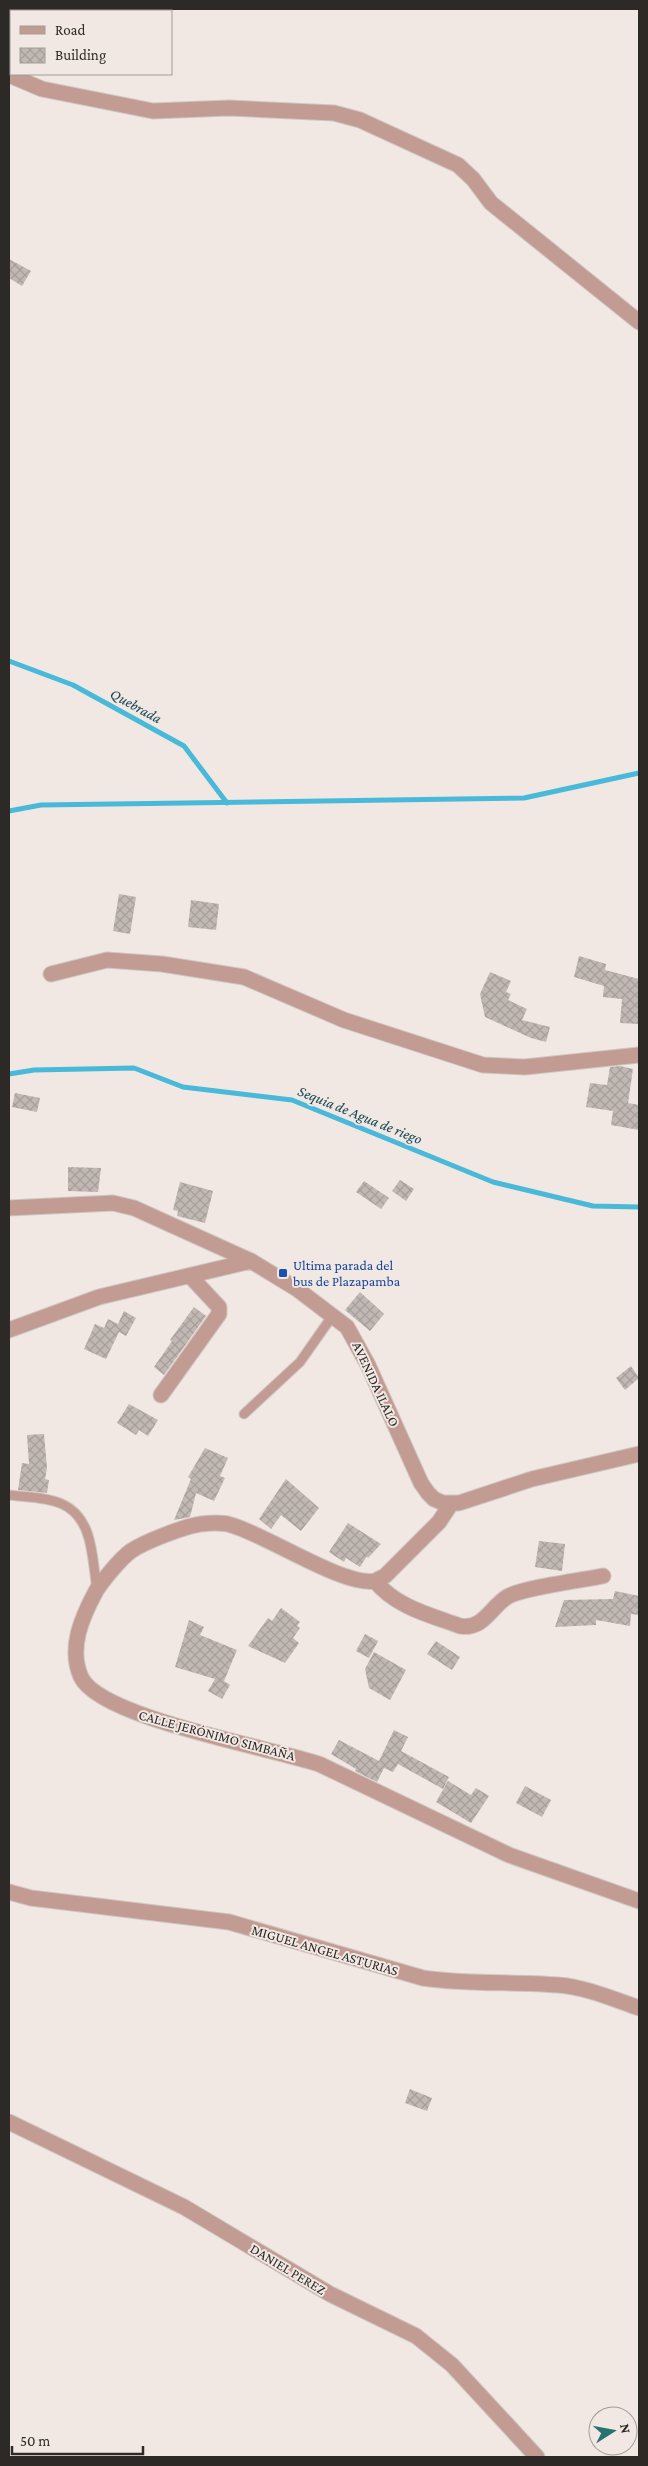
<svg xmlns="http://www.w3.org/2000/svg" width="648" height="2466" font-family="'Crimson Pro',serif">
	<style>
		.lines { fill: none; stroke-linecap: round; stroke-linejoin: round }
		.stream { stroke: #49b9d9; stroke-width: 5 }
		.building { fill: url(#building-cross-hatch) }
		.lane-casing { stroke: #cec6c1; stroke-width: 11 }
		.street-casing { stroke: #cec6c1; stroke-width: 17 }
		.lane { stroke: #c29b93; stroke-width: 9 }
		.street { stroke: #c29b93; stroke-width: 15 }
		.transit-dot { fill: #1a4fb4; stroke: #f1e8e3; stroke-width: 2 }
		.labels { text-anchor: middle; dominant-baseline: central; stroke-width: 4; stroke-linejoin: round; paint-order: stroke }
		.transit-label { font-size: 14px; fill: #164399; stroke: #f1e8e3; text-anchor: start }
		.street-label { font-size: 14px; fill: #2c2927; stroke: #f1e8e3 }
		.water-label { font-size: 15px; font-style: italic; fill: #164754; stroke: #f1e8e3 }
	</style>
	<defs>
		<pattern id="building-cross-hatch" width="8" height="8" patternUnits="userSpaceOnUse" patternTransform="scale(1.25)"><rect width="8" height="8" fill="#c1b8b4"/><path d="M0 0l8 8M0 8l8-8" fill="none" stroke="#a69e9b"/></pattern>
	</defs>
	<rect width="100%" height="100%" fill="#f1e8e3"/>
	<g class="lines">
		<!-- stream -->
		<g class="stream">
			<polyline points="9,661 73,685 184,746 227,803"/>
			<polyline points="9,811 41,805 524,798 639,773"/>
			<polyline points="9,1074 34,1070 134,1068 183,1087 292,1100 493,1182 593,1206 639,1207"/>
		</g>
	</g>
	<!-- building -->
	<g class="building">
		<polygon points="9,259 31,271 22,286 9,278"/>
		<polygon points="119,894 136,897 130,934 113,931"/>
		<polygon points="191,900 219,904 216,930 188,927"/>
		<polygon points="579,956 606,964 605,970 639,979 639,1024 620,1023 622,999 603,997 604,986 574,977"/>
		<polygon points="490,972 511,981 506,992 511,994 508,1000 527,1009 522,1020 550,1027 546,1042 531,1038 485,1017 480,994"/>
		<polygon points="620,1066 633,1069 628,1103 639,1105 639,1130 611,1125 613,1111 586,1107 590,1083 607,1085 610,1067"/>
		<polygon points="15,1093 40,1098 37,1112 12,1107"/>
		<polygon points="68,1167 101,1168 98,1192 68,1191"/>
		<polygon points="400,1180 414,1189 406,1201 392,1191"/>
		<polygon points="364,1181 389,1198 381,1209 356,1192"/>
		<polygon points="180,1182 213,1191 205,1223 177,1216 178,1211 173,1210"/>
		<polygon points="360,1292 384,1314 370,1331 345,1310"/>
		<polygon points="194,1307 206,1316 164,1375 154,1367 172,1341 170,1340"/>
		<polygon points="124,1311 136,1318 126,1336 119,1332 106,1359 84,1349 95,1324 104,1328 108,1319 118,1324"/>
		<polygon points="631,1366 639,1378 625,1390 616,1378"/>
		<polygon points="129,1404 158,1420 148,1436 139,1430 136,1435 117,1423"/>
		<polygon points="44,1434 47,1468 45,1479 49,1480 47,1493 18,1490 22,1463 29,1464 27,1435"/>
		<polygon points="205,1448 228,1458 220,1476 225,1478 214,1501 196,1493 190,1517 174,1520 191,1479 188,1477"/>
		<polygon points="286,1479 319,1508 301,1531 281,1515 271,1529 259,1519"/>
		<polygon points="348,1523 381,1544 368,1558 367,1556 360,1567 346,1558 344,1562 329,1552"/>
		<polygon points="539,1541 565,1544 562,1571 535,1567"/>
		<polygon points="615,1591 639,1596 639,1615 631,1614 630,1626 596,1620 596,1625 555,1627 564,1600 613,1599"/>
		<polygon points="281,1608 300,1622 297,1626 300,1628 293,1638 299,1643 285,1663 248,1646 268,1618 272,1621"/>
		<polygon points="189,1620 204,1627 200,1635 237,1650 224,1681 230,1685 222,1699 208,1691 215,1679 175,1667"/>
		<polygon points="365,1634 378,1641 369,1658 356,1651"/>
		<polygon points="436,1641 460,1657 452,1670 427,1654"/>
		<polygon points="374,1652 406,1670 390,1700 369,1688 365,1669"/>
		<polygon points="394,1730 408,1737 401,1751 449,1777 443,1789 398,1764 393,1772 384,1768 377,1782 355,1771 356,1769 331,1754 339,1740 379,1761"/>
		<polygon points="448,1781 471,1795 476,1788 489,1796 471,1823 436,1802"/>
		<polygon points="525,1786 551,1800 542,1817 516,1803"/>
		<polygon points="410,2089 432,2098 427,2111 405,2103"/>
	</g>
	<g class="lines">
		<defs>
			<g id="lane">
				<polyline points="244,1414 300,1362 333,1315"/>
				<path d="M 9,1495 C 25,1497 47,1497 62,1504 C 94,1518 92,1560 97,1589"/>
			</g>
			<g id="street">
				<polyline points="9,75 42,89 153,111 229,108 334,113 360,120 458,165 473,179 491,203 639,322"/>
				<polyline points="51,974 107,960 162,964 244,977 344,1020 483,1065 525,1067 639,1055"/>
				<polyline points="9,1208 113,1203 134,1208 251,1261"/>
				<polyline points="9,1330 99,1297 251,1261 297,1289 347,1327 368,1365 421,1483 428,1493 434,1499 443,1503 459,1503 532,1479 639,1454"/>
				<polyline points="161,1395 219,1314 219,1307 190,1276"/>
				<path d="M 451,1504 L 439,1522 L 385,1576 C 382,1577 378,1580 375,1581 C 344,1587 265,1534 231,1525 C 222,1522 210,1523 201,1524 C 185,1526 144,1542 131,1551 C 121,1558 102,1581 96,1591 C 82,1617 68,1648 81,1677 C 100,1718 272,1748 319,1764 L 509,1855 L 639,1901"/>
				<path d="M 375,1581 C 396,1607 430,1615 460,1626 C 483,1630 490,1608 507,1597 C 521,1588 583,1580 603,1576"/>
				<path d="M 9,1892 L 31,1898 L 229,1922 L 423,1978 C 468,1985 513,1981 558,1985 C 586,1987 613,1999 639,2008"/>
				<polyline points="9,2122 184,2207 330,2294 416,2336 452,2365 537,2457"/>
			</g>
		</defs>
		<!-- lane casing -->
		<use href="#lane" class="lane-casing"/>
		<!-- street casing -->
		<use href="#street" class="street-casing"/>
		<!-- lane -->
		<use href="#lane" class="lane"/>
		<!-- street -->
		<use href="#street" class="street"/>
	</g>
	<!-- markers -->
	<rect class="transit-dot" x="278" y="1268" width="10" height="10" rx="2.5"/>
	<g class="labels">
		<!-- transit labels -->
		<g class="transit-label">
			<text x="293" y="1265">Ultima parada del<tspan x="293" dy="16">bus de Plazapamba</tspan></text>
		</g>
		<!-- street labels -->
		<g class="street-label">
			<text transform="translate(376 1384) rotate(65)">AVENIDA ILALO</text>
			<text transform="translate(217 1735) rotate(15)">CALLE JERÓNIMO SIMBAÑA</text>
			<text transform="translate(325 1950) rotate(16)">MIGUEL ANGEL ASTURIAS</text>
			<text transform="translate(288 2269) rotate(31)">DANIEL PEREZ</text>
		</g>
		<!-- water labels -->
		<g class="water-label">
			<text transform="translate(136 706) rotate(29)">Quebrada</text>
			<text transform="translate(360 1115) rotate(22)">Sequia de Agua de riego</text>
		</g>
	</g>
	<!-- border -->
	<rect width="648" height="2466" fill="none" stroke="#2c2927" stroke-width="20"/>
	<!-- legend -->
	<rect x="10" y="10" width="162" height="65" fill="#f1e8e3" stroke="#a29c98"/>
	<rect x="20" y="26" width="25" height="8" fill="#c29b93" stroke="#a29c98"/>
	<text x="55" y="35" font-size="15" fill="#2c2927">Road</text>
	<rect x="20" y="48" width="25" height="15" fill="url(#building-cross-hatch)" stroke="#a29c98"/>
	<text x="55" y="60" font-size="15" fill="#2c2927">Building</text>
	<!-- north arrow -->
	<g transform="translate(613 2431) rotate(79)"><circle r="24" fill="#f1e8e3" stroke="#a29c98"/>
	<path d="M0-4L9 19L0 12L-9 19Z" fill="#287372"/>
	<text y="-8" font-size="14" font-weight="bold" text-anchor="middle" fill="#2c2927">N</text>
	</g>
	<!-- scale -->
	<path d="M12 2446v8h131v-8" fill="none" stroke="#2c2927" stroke-width="2.5"/>
	<text x="20" y="2446" font-size="15" fill="#2c2927" stroke="#f1e8e3" stroke-width="4" paint-order="stroke">50 m</text>
</svg>
